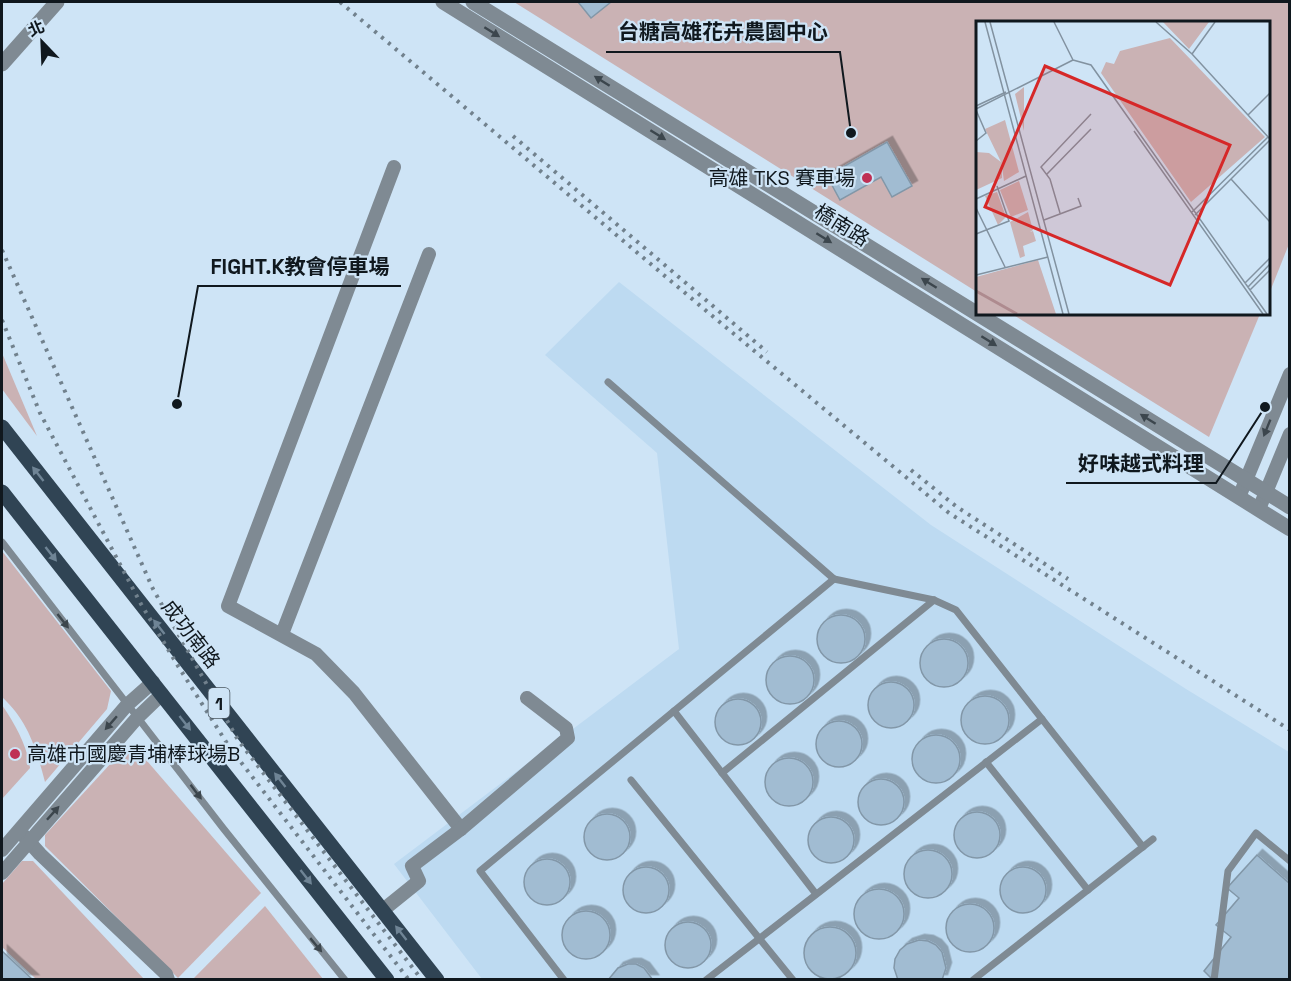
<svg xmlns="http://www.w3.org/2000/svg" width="1291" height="981" font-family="'Space Grotesk','Noto Sans TC',sans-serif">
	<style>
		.built { fill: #bddaf1 }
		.green { fill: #cab2b4 }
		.building { fill: #a1bcd2; stroke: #8297a8; stroke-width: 1.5; filter: url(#shadow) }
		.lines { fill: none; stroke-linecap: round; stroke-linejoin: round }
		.service { stroke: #7f8a93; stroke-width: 7 }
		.minor { stroke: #7f8a93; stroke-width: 14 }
		.tertiary { stroke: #7f8a93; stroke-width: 15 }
		.primary { stroke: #304454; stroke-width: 15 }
		.rail { stroke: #71818d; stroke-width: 4; stroke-dasharray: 3 6; stroke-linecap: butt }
		.oneway { fill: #3c464d }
		.oneway2 { fill: #6f8495 }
		.poi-dot { fill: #bf2f54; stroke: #cee4f6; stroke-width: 2 }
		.labels { text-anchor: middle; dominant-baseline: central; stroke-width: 4.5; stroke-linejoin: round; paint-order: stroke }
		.shield { fill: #cee4f6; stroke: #49555f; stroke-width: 1.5 }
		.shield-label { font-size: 18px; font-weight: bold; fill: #10181e }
		.poi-label { font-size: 20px; fill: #10181e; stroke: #cee4f6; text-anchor: end }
		.street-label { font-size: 20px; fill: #10181e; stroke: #cee4f6 }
		.inset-river { fill: none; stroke: #ae8b8f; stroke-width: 3 }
		.inset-road { fill: none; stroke: #8292a0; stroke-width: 1.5 }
		.view { fill: #d62828; fill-opacity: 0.15; stroke: #d62828; stroke-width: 3 }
		.inset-edge { fill: none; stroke: #10181e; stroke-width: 3 }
		.leader { fill: none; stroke: #10181e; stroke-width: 2 }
		.callout-dot { fill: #10181e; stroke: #cee4f6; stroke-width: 2 }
		.callout-label { font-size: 21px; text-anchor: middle; font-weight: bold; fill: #10181e; stroke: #cee4f6; stroke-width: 4.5; stroke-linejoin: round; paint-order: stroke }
	</style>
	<defs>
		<filter id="shadow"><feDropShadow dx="5.5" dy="-5.5" stdDeviation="0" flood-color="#0004"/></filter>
	</defs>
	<rect width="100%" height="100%" fill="#cee4f6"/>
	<!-- built -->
	<polygon class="built" points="619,282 931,525 1186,689 1289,752 1289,979 482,979 394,864 679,649 657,453 545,355"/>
	<!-- green -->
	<g class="green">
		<polygon points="514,2 1289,2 1289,244 1269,294 1268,22 978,22 977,292"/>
		<polygon points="1012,314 1260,314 1209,437"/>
		<polygon points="2,353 37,436 2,389"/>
		<path d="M 2,551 L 111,691 L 107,709 L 45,782 C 36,748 28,721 2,697 Z"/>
		<path d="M 2,705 C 15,724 27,745 30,768 L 2,799 Z"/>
		<polygon points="135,747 261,893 178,978 45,846 45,835 123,750"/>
		<polygon points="22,861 33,861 144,979 36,979 2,947 2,884"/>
		<polygon points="265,906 323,979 193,979"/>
	</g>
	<!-- building -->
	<g class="building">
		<polygon points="578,2 611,2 591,18"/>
		<polygon points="887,142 912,186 892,197 881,177 840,200 827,176"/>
		<circle cx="841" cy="639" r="24"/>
		<circle cx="944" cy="663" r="24"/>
		<circle cx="790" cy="680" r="24"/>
		<circle cx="891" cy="705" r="23"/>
		<circle cx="985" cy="720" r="24"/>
		<circle cx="738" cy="722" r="23"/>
		<circle cx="839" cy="744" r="23"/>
		<circle cx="936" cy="759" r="24"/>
		<circle cx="789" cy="782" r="24"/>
		<circle cx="881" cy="802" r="23"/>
		<circle cx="977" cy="835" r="23"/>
		<circle cx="607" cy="837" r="23"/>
		<circle cx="831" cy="840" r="23"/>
		<circle cx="928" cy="874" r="24"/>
		<polygon points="1257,855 1290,884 1290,980 1213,980 1204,971 1231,937 1216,925 1239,898 1227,888"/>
		<circle cx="547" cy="882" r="23"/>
		<circle cx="1023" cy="890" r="23"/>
		<circle cx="646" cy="890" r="23"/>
		<circle cx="879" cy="914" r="25"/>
		<circle cx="970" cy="928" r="24"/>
		<circle cx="586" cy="935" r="24"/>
		<circle cx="688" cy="945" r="23"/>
		<circle cx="830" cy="953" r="26"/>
		<polygon points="919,940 928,941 936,945 942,952 946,968 942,980 898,980 894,968 895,959 900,950 907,944"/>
		<polygon points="2,951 33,980 2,980"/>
		<polygon points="628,964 636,964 644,968 653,980 608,980 618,968"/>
	</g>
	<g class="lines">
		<!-- service -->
		<g class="service">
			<polyline points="608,382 834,579 934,600 956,610 1143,847"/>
			<polyline points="2,542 223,828 345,980"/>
			<polyline points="674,711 816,894"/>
			<polyline points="986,762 1088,890"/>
			<polyline points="722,773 934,600"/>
			<polyline points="631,780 793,980"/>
			<polyline points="564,980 480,871 834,579"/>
			<polyline points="706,980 1042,719"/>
			<polyline points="973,980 1153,839"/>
			<polyline points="1214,980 1228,871 1256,833 1290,861"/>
		</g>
		<!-- minor -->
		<g class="minor">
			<polyline points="394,167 228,606 316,654 354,693 461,829"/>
			<polyline points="1239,497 1290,374"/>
			<polyline points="1259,509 1290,434"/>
			<polyline points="282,634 429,254"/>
			<polyline points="23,835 40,854 166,974 168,980"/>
			<polyline points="2,850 127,705 153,682"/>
			<polyline points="2,873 137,718 162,694"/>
			<polyline points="383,910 419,881 412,866 461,829 568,738 566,728 527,698"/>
		</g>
		<!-- tertiary -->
		<g class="tertiary">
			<polyline points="443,2 1290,529"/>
			<polyline points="473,2 1290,507"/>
			<polyline points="2,64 57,2"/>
		</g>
		<!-- primary -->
		<g class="primary">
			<polyline points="2,427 437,980"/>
			<polyline points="2,492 387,980"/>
		</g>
		<!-- rail -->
		<g class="rail">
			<polyline points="340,2 710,314 949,513 1290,730"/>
			<polyline points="513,136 767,352"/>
			<polyline points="2,250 153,589 238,740 422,980"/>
			<polyline points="2,320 40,413 141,604 178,666 230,748 409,980"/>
			<polyline points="911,470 957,507 1068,579"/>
		</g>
	</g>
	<!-- one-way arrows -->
	<defs><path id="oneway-solid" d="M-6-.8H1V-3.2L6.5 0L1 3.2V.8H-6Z" transform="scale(1.5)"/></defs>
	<g class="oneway">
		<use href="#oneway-solid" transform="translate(492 32) rotate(32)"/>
		<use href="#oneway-solid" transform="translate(602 81) rotate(-148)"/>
		<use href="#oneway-solid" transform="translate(658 135) rotate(32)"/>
		<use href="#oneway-solid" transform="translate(824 238) rotate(32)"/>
		<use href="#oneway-solid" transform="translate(929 283) rotate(-148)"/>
		<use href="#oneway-solid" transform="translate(989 341) rotate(32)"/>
		<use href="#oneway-solid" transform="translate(1148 419) rotate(-148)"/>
		<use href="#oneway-solid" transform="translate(1267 428) rotate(112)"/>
		<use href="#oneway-solid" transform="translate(63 621) rotate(52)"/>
		<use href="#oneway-solid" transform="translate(111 723) rotate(131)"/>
		<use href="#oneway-solid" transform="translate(196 792) rotate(53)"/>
		<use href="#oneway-solid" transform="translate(53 813) rotate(-48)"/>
		<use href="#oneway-solid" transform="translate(316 945) rotate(50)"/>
	</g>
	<g class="oneway2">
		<use href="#oneway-solid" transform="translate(38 474) rotate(-128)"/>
		<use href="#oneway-solid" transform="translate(51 554) rotate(52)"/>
		<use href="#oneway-solid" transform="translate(159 627) rotate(-128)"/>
		<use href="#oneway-solid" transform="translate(185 723) rotate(52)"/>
		<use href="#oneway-solid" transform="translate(280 780) rotate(-128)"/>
		<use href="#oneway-solid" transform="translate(306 877) rotate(52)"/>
		<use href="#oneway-solid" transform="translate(401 933) rotate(-128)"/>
	</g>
	<!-- markers -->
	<g class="poi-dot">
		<circle cx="867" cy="178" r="6"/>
		<circle cx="15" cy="754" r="6"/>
	</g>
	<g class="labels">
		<!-- shield labels -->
		<rect class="shield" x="208.5" y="688" width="21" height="30" rx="4.5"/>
		<g class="shield-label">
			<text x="219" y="703">1</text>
		</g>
		<!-- poi labels -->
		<g class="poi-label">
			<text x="855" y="178">高雄 TKS 賽車場</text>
			<text x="27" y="754" text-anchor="start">高雄市國慶青埔棒球場B</text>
		</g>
		<!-- street labels -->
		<g class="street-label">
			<text transform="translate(842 225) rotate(32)">橋南路</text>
			<text transform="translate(191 634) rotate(52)">成功南路</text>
		</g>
	</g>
	<!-- overview -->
	<g transform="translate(976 21)">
		<rect width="294" height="294" fill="#cee4f6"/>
		<path d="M 187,1 L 233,1 L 213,28 ZM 194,17 L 289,116 L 215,181 L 125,52 L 130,41 L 138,43 L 144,30 ZM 48,66 L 48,110 L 39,73 ZM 29,99 L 43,151 L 28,160 L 26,146 L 26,157 L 0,169 L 0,131 L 13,132 L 25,141 L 9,108 ZM 43,160 L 52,189 L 35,196 L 24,169 ZM 21,171 L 30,196 L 22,204 L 9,175 ZM 52,191 L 57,209 L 54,211 L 57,210 L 60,220 L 47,225 L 49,235 L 44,237 L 34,201 ZM 62,239 L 80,293 L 0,293 L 0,256 Z" fill="#cab2b4"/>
		<path class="inset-river" d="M 0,270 L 41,293"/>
		<path class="inset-road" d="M 9,1 L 87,293M 14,1 L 93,293M 78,1 L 97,39M 180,1 L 216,33 L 294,118M 216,33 L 239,1M 97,39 L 115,44 L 291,293M 0,85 L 30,71M 0,88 L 97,39M 0,89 L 10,112 L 0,120M 272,94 L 294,72M 158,110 L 287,293M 71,153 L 115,108M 255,158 L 294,201M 0,178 L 50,155M 0,187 L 29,246M 216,191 L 292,116M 84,192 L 74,158 L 65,146 L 115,93M 219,194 L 294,119M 68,199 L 105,185 L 102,177M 0,213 L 33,200 L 21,165M 0,254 L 72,236M 269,262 L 294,237M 272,266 L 294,243M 274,269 L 294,249"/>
		<path class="view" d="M 69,45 L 254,124 L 194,264 L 9,186 Z"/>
		<rect width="294" height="294" class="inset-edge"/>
	</g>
	<!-- callouts -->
	<path class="leader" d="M851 133L840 52H606M177 404L198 286H401M1265 407L1216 483H1066"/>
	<g class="callout-dot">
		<circle cx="851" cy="133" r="6"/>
		<circle cx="177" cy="404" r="6"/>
		<circle cx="1265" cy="407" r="6"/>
	</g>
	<g class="callout-label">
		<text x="723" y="39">台糖高雄花卉農園中心</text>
		<text x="300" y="274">FIGHT.K教會停車場</text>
		<text x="1141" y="471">好味越式料理</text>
	</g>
	<!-- border -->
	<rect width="1291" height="981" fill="none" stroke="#10181e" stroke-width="6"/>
	<!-- north arrow -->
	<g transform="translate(42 42) rotate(337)" stroke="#cee4f6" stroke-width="4.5" paint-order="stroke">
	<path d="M0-4.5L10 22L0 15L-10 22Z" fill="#10181e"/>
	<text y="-9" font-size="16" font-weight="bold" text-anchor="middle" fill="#10181e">北</text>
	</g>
</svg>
